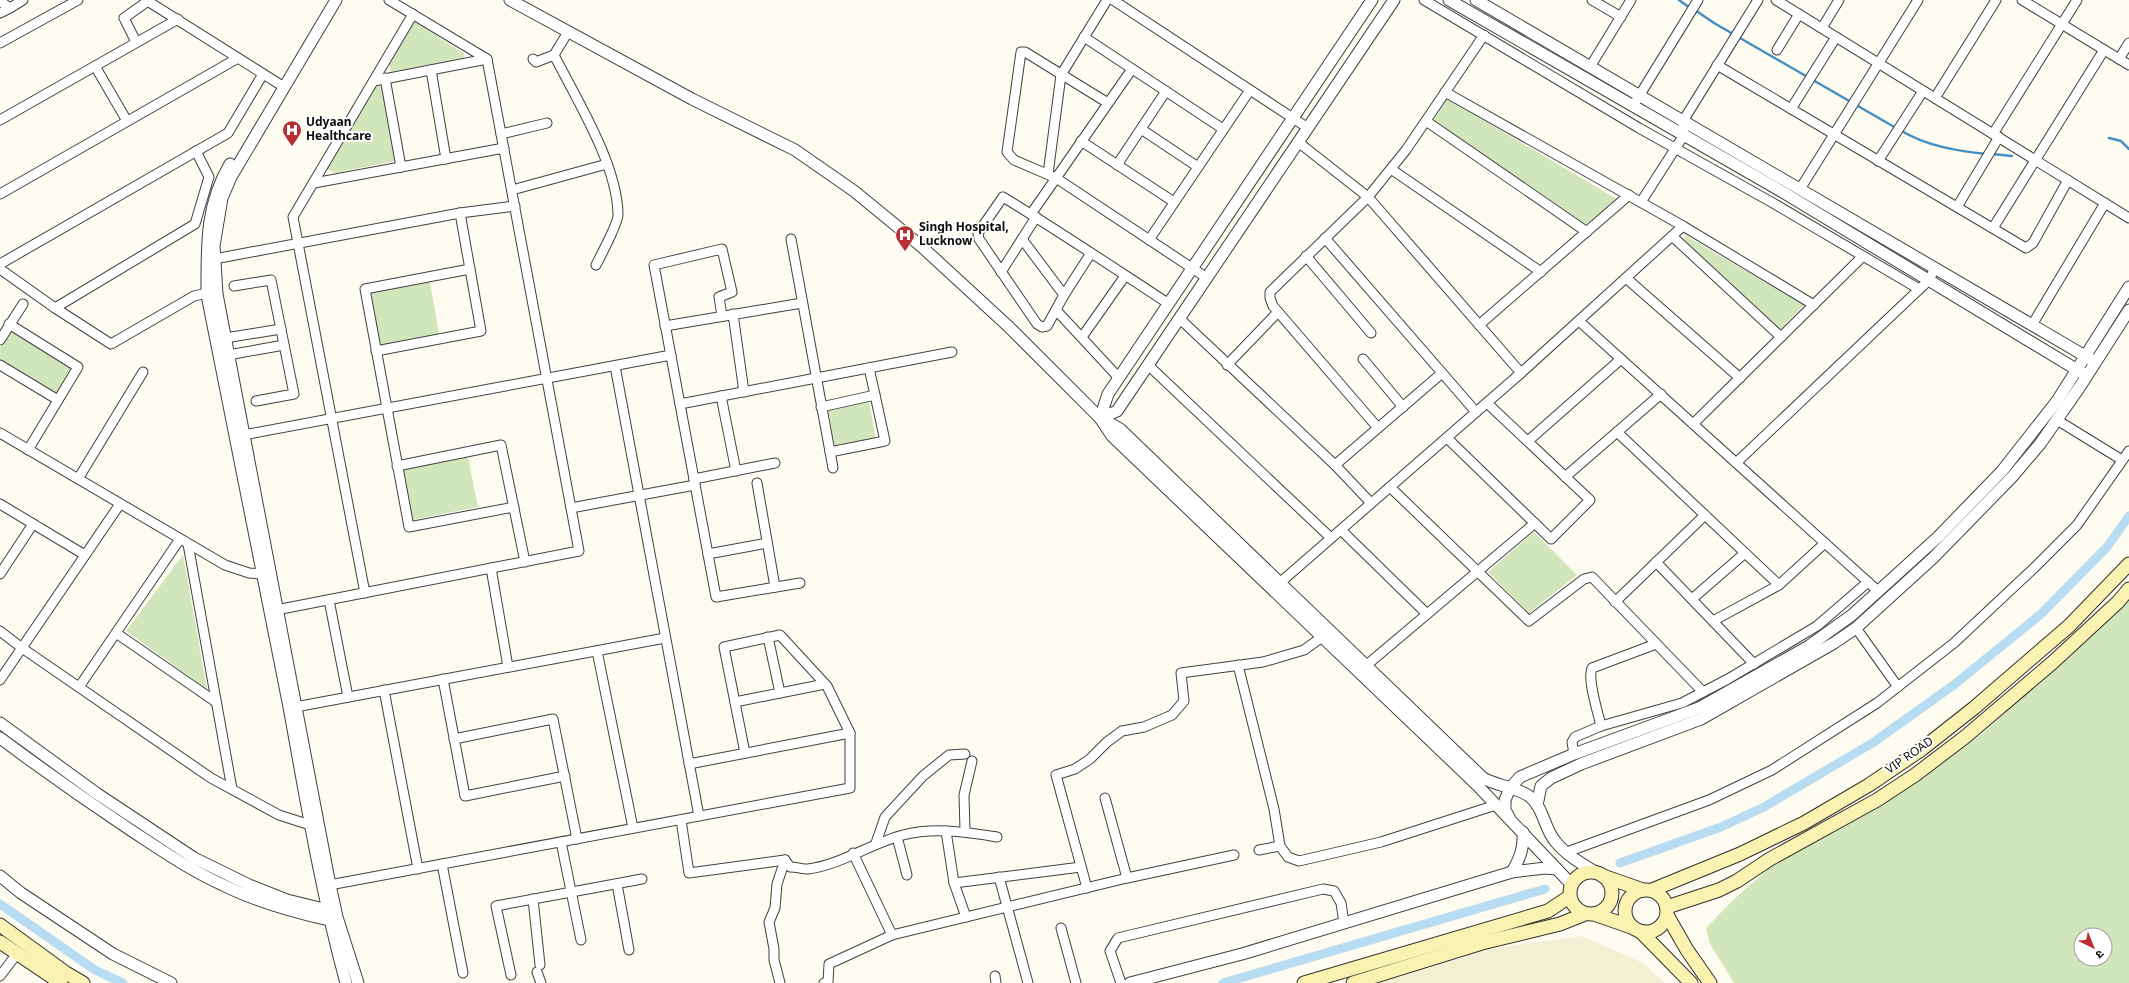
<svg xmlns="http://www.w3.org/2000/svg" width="2129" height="983" font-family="Georgia,'Noto Sans Devanagari',serif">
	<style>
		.farmland { fill: #f2f0d2 }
		.green { fill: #d2e6bc; fill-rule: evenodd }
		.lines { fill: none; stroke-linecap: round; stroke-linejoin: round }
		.stream { stroke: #4490c4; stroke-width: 2.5 }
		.canal { stroke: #b8dcf2; stroke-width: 9 }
		.minor-casing { stroke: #414141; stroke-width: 11 }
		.tertiary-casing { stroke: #414141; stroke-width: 13 }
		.secondary-casing { stroke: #303030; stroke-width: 15 }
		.minor { stroke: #fff; stroke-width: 9 }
		.tertiary { stroke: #fff; stroke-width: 11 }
		.secondary { stroke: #f9f2b0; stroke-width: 13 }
		.labels { text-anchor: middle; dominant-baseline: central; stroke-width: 4; stroke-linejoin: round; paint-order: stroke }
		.poi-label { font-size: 12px; font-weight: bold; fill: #0e0e0e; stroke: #fff; text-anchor: start }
		.street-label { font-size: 12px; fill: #0e0e0e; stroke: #fff }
	</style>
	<rect width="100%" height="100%" fill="#fefbf0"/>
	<!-- farmland -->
	<polygon class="farmland" points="1582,936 1643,963 1665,983 1378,983 1496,948"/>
	<!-- green -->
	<g class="green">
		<polygon points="413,21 465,54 463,58 391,72 389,63"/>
		<polygon points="382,85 395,161 335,173 327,169 375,87"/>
		<polygon points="1447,99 1617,199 1585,225 1434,120"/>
		<polygon points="1686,236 1804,305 1781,329 1683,239"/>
		<polygon points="430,282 439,334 380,345 371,292"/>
		<polygon points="11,330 73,368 57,394 0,360 0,348"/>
		<polygon points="869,401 876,439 835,447 828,409"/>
		<polygon points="468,457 478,507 412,520 402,469"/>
		<polygon points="1534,532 1577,575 1529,613 1488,572"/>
		<polygon points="183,555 207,689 126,631"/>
		<path d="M 2129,597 L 2129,983 L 1734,983 L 1710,944 L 1706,928 L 1733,900 L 1773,865 L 1919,780 L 1983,733 L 2085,641 ZM 2081,935 L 2105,935 L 2105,959 L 2081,959 Z"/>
	</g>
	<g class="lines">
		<!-- stream -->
		<g class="stream">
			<polyline points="1679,0 1690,8"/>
			<polyline points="1695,10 1714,23 1896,128"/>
			<path d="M 1900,130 C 1926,146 1957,151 1987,154"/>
			<polyline points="2109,138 2121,141 2129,149"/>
			<polyline points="1992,154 2012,156"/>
		</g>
		<!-- canal -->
		<g class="canal">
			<polyline points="1620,863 1721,827 1764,807 1874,742 1955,684 2041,614 2107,547 2129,516"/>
			<polyline points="0,904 95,970 123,983"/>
			<polyline points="1223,983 1545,889"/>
		</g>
		<defs>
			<g id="minor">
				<polyline points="146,0 284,87"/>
				<polyline points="1113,0 1308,128"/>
				<polyline points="1424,0 1639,128 1773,203 1919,289"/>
				<polyline points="1592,0 1621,17"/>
				<polyline points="1776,0 2129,218"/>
				<polyline points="2022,0 2129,65"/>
				<polyline points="0,1 10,8 0,13"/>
				<polyline points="10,8 23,0"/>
				<polyline points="1822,28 1839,0"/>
				<path d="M 568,32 L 554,55 C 577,100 617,164 618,214 C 619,222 601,255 596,265"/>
				<polyline points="1084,37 1223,129"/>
				<polyline points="136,42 124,18 148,1"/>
				<polyline points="0,43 78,0"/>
				<polyline points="1777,50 1799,14"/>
				<polyline points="533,59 536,62 554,55"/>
				<polyline points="2119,59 2129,43"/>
				<polyline points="1717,65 2026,248 2033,243 2068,180"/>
				<polyline points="95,66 127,121"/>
				<polyline points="1590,67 1631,0"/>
				<polyline points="431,70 446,159"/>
				<polyline points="385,78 401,167"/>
				<polyline points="374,81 487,59"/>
				<polyline points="1445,92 1683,226 1814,305"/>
				<polyline points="1935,98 1996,0"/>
				<polyline points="1108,103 1025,52 1021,52 1007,152 1014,160 1056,178 1207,278"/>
				<polyline points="1633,106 1698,0"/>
				<polyline points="1791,109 1836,37"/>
				<polyline points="0,120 178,19"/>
				<polyline points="1426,121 1587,232"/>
				<polyline points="1141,129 1198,167"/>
				<polyline points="501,134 547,123"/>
				<polyline points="1993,134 2077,0"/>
				<polyline points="1081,141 1174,202"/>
				<polyline points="1298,142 1368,197 1521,373"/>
				<polyline points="1878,161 1923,91"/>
				<polyline points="1117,165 1166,91"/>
				<polyline points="1391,169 1541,272"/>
				<polyline points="1048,174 1061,75 1107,0"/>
				<polyline points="314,183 504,148"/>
				<polyline points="1800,189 1918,0"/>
				<polyline points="512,190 607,164"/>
				<polyline points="0,194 238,58"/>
				<polyline points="1641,202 1684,135 1683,121 1758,0"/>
				<polyline points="1957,207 1999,137"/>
				<polyline points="1031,214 1132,69"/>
				<polyline points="1993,228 2104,50"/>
				<polyline points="1672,236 1781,337"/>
				<polyline points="1325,238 1476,412"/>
				<polyline points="791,239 833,468"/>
				<polyline points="1022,239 1064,295"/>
				<polyline points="1149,240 1250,90"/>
				<path d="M 1091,253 L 1064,295 L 1047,326 L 1042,327 L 1037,324 L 979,239 L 978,233 L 1003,197 C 1059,231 1114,268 1169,304"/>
				<polyline points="1306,256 1371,333"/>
				<polyline points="209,260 460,213 515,206"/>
				<polyline points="0,264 228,133 263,74"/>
				<polyline points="0,269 55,308 111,344 194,296 207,293"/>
				<polyline points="470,269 365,289 409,527 514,507"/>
				<polyline points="1001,272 1036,217"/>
				<polyline points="1626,278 1740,378"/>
				<polyline points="234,286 271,280 294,394 256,401"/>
				<polyline points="55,308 195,224 209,177 196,151"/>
				<polyline points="1056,310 1119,378"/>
				<polyline points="733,314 744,392"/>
				<polyline points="722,316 719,297 732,292 722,249 654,265 716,597 800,583"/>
				<polyline points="1179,318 1335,465 1371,503"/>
				<polyline points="1579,321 1878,591"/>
				<polyline points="9,324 78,367 28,450"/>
				<polyline points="1479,325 1629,195"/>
				<polyline points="2032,325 2105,203"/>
				<polyline points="665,326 802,303"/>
				<polyline points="1082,337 1125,276"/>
				<polyline points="225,338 281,329"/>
				<polyline points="0,340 23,304"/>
				<polyline points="376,351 481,331 460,213"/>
				<polyline points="228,355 284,345"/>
				<polyline points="1363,359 1403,407"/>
				<polyline points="0,365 58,400"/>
				<polyline points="1148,365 1331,538"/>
				<polyline points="1227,365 1278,312"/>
				<polyline points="615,366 699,816"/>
				<polyline points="869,368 875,395"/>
				<polyline points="721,396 736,471"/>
				<polyline points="680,404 952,352"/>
				<polyline points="821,407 875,395 885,441 830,452"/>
				<polyline points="2057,420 2122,460"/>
				<polyline points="1693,424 1863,256"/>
				<polyline points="1378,428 1273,306 1270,298 1270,292 1368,197 1406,150 1484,35"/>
				<polyline points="1617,432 1779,585"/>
				<polyline points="0,433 225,565 249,573 262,574"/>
				<polyline points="238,436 671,355"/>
				<polyline points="1447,438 1551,539 1590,500 1487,403"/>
				<polyline points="1528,441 1621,359"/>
				<polyline points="1736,463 1929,280 1935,268"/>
				<polyline points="1335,465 1442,373"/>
				<polyline points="397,466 501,445 525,562"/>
				<polyline points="1565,477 1661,394"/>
				<polyline points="78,479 143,372"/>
				<polyline points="694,479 775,463"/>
				<polyline points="757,483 775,587"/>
				<polyline points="1390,487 1529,621 1584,579 1592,577 1703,692"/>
				<polyline points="0,504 85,555"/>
				<polyline points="571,508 695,485"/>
				<polyline points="1341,530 1427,614"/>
				<polyline points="188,544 232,789"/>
				<polyline points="708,554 767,543"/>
				<polyline points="1656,562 1754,664"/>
				<polyline points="491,568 508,667"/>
				<polyline points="0,574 33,524"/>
				<polyline points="1275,587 1521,373 1683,226"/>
				<polyline points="365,593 293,217 413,14"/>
				<polyline points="1692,599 1745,553"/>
				<polyline points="329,600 348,697"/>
				<polyline points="1615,602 1705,515"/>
				<polyline points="271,611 579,551 487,59 389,0"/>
				<polyline points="1713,621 1779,585 1825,543"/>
				<polyline points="1856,628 1898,687"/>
				<polyline points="0,631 22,648 211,778 279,815 310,825"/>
				<polyline points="116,633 216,702"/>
				<polyline points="768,637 780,693"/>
				<polyline points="597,651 633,828"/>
				<polyline points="1238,665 1274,809 1280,846 1288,857 1299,861 1381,842 1496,805"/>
				<polyline points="1362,669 1535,523"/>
				<polyline points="443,679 465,796 565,776"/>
				<polyline points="0,680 120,504"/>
				<polyline points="79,687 180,539"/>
				<polyline points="384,690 418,869"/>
				<polyline points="735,702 825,684"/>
				<polyline points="290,708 665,638"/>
				<path d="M 1601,726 C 1598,712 1587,680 1592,668 L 1656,644"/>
				<polyline points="454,739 553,719 577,839"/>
				<polyline points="1574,754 1572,742 1575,737 1601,726 1682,703 1728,679 1817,626 1868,582"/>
				<polyline points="689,764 850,733"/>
				<polyline points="1105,798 1127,878"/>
				<polyline points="681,820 689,873 785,860"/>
				<polyline points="946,831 954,883 966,917"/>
				<polyline points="965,831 964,795 972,761"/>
				<polyline points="897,837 907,875"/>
				<polyline points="561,842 581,940"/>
				<polyline points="876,843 885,817 923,776 949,755 965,754"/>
				<polyline points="1259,850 1280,846"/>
				<polyline points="1567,852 1709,800 1772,770 1877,703 1954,643 2034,568 2077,525 2129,451"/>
				<polyline points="853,853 892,935"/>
				<path d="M 785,860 L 790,867 C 796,867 803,869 808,869 C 840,865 872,843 903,835 C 934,827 967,832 997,837"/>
				<polyline points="442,864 463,973"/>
				<polyline points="999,877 1028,983"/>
				<polyline points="954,883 1081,867"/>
				<polyline points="617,884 629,950"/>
				<polyline points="324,886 850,788 850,733 827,686 780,635 724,647 745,753"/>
				<polyline points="1087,888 1056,775 1075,769 1090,759 1107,742 1122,731 1144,727 1172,715 1184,701 1181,673 1263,662 1304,650 1322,637"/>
				<polyline points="533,899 540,965"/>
				<polyline points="1061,928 1076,983"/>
				<polyline points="537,972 541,983"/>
				<polyline points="511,975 496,906 642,879"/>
				<polyline points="0,976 16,955"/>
				<polyline points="995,976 996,983"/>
				<polyline points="780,983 774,960 774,949 769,922 775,908 777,884 785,860"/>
				<polyline points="824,983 828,982 829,964 892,935 1127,878 1234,855"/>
				<polyline points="1121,983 1110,951 1118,938 1323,889 1334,891 1341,903 1344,923"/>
			</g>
			<g id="tertiary">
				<polyline points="336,0 231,177 222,198 214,246 217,294 330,885 337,917 358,983"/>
				<polyline points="510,0 692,99 795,150 854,191 921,246 1009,327 1100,418 1112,436 1477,785 1572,885"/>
				<polyline points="1449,0 1781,191 2084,374"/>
				<polyline points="1476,0 2092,360"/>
				<path d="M 230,164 C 205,206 207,247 207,295 C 234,432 262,569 289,707 C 306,800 321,892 346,983"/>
				<polyline points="1100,418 1117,411 1394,0"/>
				<polyline points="1100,418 1108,394 1372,0"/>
				<path d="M 1103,419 L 1120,429 L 1483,778 C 1497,786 1516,787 1529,796 C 1543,806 1544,828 1555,841 C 1566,855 1582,864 1597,873"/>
				<polyline points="0,723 96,793 194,858 249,885 287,900 332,911"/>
				<path d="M 0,738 C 43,770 87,801 132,831 C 161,850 190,870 223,885 C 257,902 293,912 329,920 L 335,920"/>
				<polyline points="1537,805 1541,786 1551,778 1581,764 1701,719 1834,643 1856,628 1933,558 2012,477 2040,444 2081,385 2129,310"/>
				<polyline points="1509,817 1505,810 1505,800 1510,788 1520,777 1574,754 1699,708 1809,646 1852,615 1938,537 2002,471 2057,401 2129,287"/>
				<path d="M 1512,872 C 1520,858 1524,848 1523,832"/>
				<polyline points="0,876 21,893 113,954 171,983"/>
				<polyline points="1130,983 1242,954 1512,872 1545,868 1557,869"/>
			</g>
			<g id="secondary">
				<circle cx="1591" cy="893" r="21"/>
				<polyline points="1603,876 1643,890"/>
				<circle cx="1646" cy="911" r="21"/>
				<polyline points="1652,890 1740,854 1804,823 1869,785 1922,749 1974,708 2069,626 2129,564"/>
				<polyline points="1667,907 1719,890 1737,881 1770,859 1877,800 1915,775 1965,737 2052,663 2118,602 2129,589"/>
				<polyline points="1594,914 1634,928"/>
				<polyline points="1667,915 1687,950 1710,983"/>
				<polyline points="0,925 66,973 83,983"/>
				<polyline points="1640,931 1691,983"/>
				<polyline points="0,942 61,983"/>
				<polyline points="1304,983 1548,911 1569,897"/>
				<polyline points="1353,983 1482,943 1560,924 1585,914"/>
			</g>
		</defs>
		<!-- minor casing -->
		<use href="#minor" class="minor-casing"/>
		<!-- tertiary casing -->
		<use href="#tertiary" class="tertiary-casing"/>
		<!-- secondary casing -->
		<use href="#secondary" class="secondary-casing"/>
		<!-- minor -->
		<use href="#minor" class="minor"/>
		<!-- tertiary -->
		<use href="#tertiary" class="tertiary"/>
		<!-- secondary -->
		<use href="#secondary" class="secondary"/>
	</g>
	<!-- icons -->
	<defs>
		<symbol id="hospital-pin" viewBox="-11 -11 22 30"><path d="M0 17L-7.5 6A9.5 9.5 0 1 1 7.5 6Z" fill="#b52f35" stroke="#fff"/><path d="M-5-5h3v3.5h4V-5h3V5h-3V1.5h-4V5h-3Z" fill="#fff"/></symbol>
	</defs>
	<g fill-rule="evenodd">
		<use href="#hospital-pin" x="281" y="119" width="22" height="30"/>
		<use href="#hospital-pin" x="894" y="224" width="22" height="30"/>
	</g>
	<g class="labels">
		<!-- poi labels -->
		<g class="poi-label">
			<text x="306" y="123">Udyaan<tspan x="306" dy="14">Healthcare</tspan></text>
			<text x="919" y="228">Singh Hospital,<tspan x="919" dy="14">Lucknow</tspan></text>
		</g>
		<!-- street labels -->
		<g class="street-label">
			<text transform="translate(1910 756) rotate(-35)">VIP ROAD</text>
		</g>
	</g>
	<!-- north arrow -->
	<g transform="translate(2093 947) rotate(137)"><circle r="19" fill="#ffffff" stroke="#9f9f9f"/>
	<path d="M0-3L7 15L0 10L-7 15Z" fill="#b52f35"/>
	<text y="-6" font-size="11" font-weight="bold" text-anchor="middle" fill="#0e0e0e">उ</text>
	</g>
</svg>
